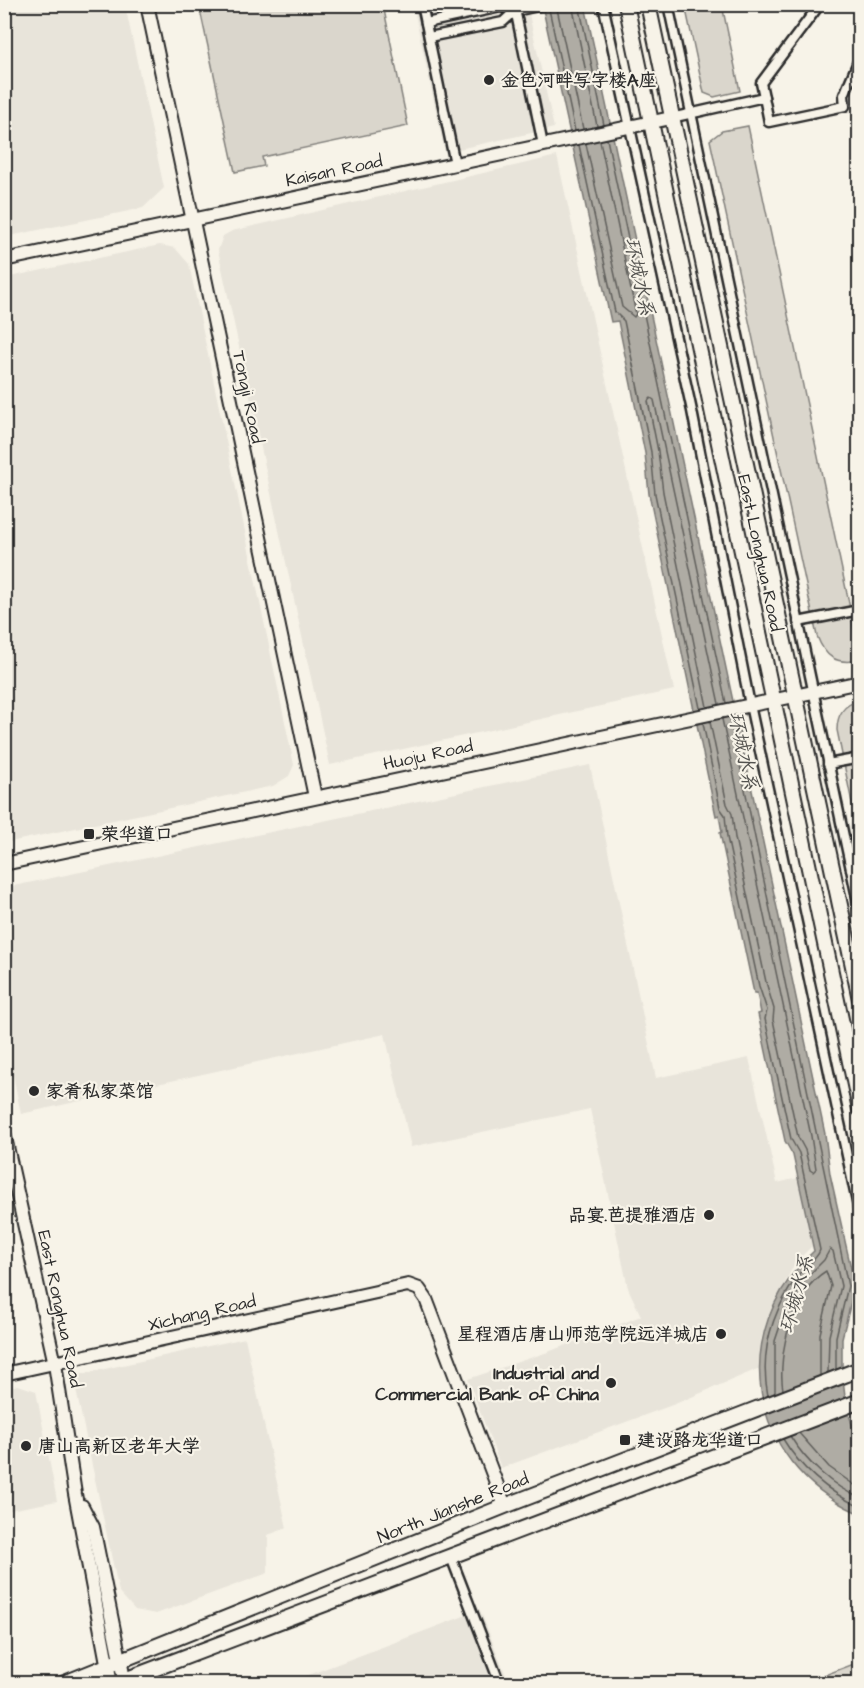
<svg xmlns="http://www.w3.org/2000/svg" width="864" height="1688" font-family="'Architects Daughter','LXGW WenKai TC',sans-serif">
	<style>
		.built { fill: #e8e4da }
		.green { fill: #dad6cc; stroke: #82807c; stroke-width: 1.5 }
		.water { fill: #afaca4; stroke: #7a7874; stroke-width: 1.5 }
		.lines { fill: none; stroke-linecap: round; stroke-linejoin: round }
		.shore { stroke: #605f5b; stroke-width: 1.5 }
		.street-casing { stroke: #2b2b2b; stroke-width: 13 }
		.secondary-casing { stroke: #2b2b2b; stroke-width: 16 }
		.primary-casing { stroke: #2b2b2b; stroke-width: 18 }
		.street { stroke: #f7f3e8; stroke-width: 8 }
		.secondary { stroke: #f7f3e8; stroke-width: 12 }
		.primary { stroke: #f7f3e8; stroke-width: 14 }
		.poi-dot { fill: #2b2b2b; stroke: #f7f3e8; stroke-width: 2 }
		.labels { text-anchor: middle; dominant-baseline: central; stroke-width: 4.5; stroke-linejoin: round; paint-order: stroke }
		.poi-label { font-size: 18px; font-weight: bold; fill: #2b2b2b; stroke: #f7f3e8; text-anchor: start }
		.street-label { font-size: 18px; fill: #2b2b2b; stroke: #f7f3e8 }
		.water-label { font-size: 20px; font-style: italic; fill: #53524f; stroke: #f7f3e8 }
	</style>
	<rect width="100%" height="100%" fill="#f7f3e8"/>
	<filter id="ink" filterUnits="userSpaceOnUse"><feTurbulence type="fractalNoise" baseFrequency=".0167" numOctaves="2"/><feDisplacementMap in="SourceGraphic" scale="12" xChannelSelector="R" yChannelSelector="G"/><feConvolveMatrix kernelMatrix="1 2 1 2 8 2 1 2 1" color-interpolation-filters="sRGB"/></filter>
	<g filter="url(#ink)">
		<!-- built -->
		<g class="built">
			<polygon points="4,5 125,5 164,188 143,208 5,237"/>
			<polygon points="413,5 527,5 554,128 445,152"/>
			<polygon points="557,156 674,690 330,765 218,250 223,236 232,231"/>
			<polygon points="160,245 175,248 189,264 294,765 289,776 273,786 5,843 5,278"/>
			<polygon points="590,765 656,1078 749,1058 777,1183 798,1178 812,1246 795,1263 770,1312 761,1339 760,1368 675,1404 501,1468 468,1379 548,1352 641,1316 628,1288 590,1109 411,1147 385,1034 21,1114 5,1036 4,888"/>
			<polygon points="245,1338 287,1528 268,1535 268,1573 156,1614 135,1610 119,1592 73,1376"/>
			<polygon points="18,1385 36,1391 57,1501 5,1511 5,1388"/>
			<polygon points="480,1610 509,1683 308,1684 306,1676"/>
		</g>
		<!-- green -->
		<g class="green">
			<polygon points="199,5 383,5 408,126 262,157 264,166 235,172"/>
			<polygon points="685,5 722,5 740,91 714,97 704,93"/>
			<path d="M 748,126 L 850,608 L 859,660 C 836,665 825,657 817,636 L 710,140 L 722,131 Z"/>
			<path d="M 859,701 L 859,837 L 837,730 C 837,715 844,704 859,701 Z"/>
			<polygon points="859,1662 859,1683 804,1683"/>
		</g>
		<!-- water -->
		<path class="water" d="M 542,5 L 585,5 L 825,1134 L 830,1174 L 855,1286 L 842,1338 L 842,1372 L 846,1405 L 859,1446 L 859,1525 L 856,1512 C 748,1463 726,1332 814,1251 L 793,1155 L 785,1141 L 758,1014 L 761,1013 L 757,993 L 754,993 L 720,833 L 722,832 L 719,815 L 716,816 L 649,494 L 645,453 L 618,321 L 611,322 Z"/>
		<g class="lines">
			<!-- shore -->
			<g class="shore">
				<polyline points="556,4 583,129"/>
				<polyline points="572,4 597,126"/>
				<polyline points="579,4 604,125"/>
				<polyline points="549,9 575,131"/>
				<polyline points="607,139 726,703"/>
				<polyline points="586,144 622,307 634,317 636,314 600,141"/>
				<polyline points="579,145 615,312 624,321 651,452 655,494 700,708"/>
				<polyline points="707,707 663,492 658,451 648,401 651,398 654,400 719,704"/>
				<polyline points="730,717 848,1286 836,1337 836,1369"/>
				<polyline points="710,722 727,804 732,814 735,838 766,982 774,1009 773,1020 798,1137 805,1150 810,1170 813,1172 816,1169 811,1136 722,719"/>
				<path d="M 703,723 L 720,808 L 725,815 L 727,837 L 759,986 L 767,1010 L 765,1019 L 791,1139 L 799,1153 L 820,1250 C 817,1260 805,1266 799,1274 C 773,1310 759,1352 768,1396"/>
				<path d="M 783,1390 C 777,1354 793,1291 826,1271 L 831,1286 L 820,1334 L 820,1376"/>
				<polyline points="775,1393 775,1341 783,1317 806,1278 824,1260 830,1249 833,1251 841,1286 829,1336 828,1372"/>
				<polyline points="799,1433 829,1467 860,1489"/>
				<path d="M 790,1436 C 806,1462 832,1486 860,1498"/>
				<path d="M 783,1439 C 801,1469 829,1492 860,1507"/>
			</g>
			<defs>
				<g id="street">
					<polyline points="422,4 455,164"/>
					<polyline points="514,4 543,145"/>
					<polyline points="603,4 692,411 750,705 860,1216"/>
					<polyline points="668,4 860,912"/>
					<polyline points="426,23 501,7 515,11 547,4"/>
					<polyline points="429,37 503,22 515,11"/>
					<polyline points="764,97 761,83 820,4"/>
					<polyline points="671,118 764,97 769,122 845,106 844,95 860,57"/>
					<polyline points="798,622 854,611 860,605"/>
					<polyline points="828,764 860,758"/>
					<polyline points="451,1557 500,1684"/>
				</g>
				<g id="secondary">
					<polyline points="147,4 315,797"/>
					<polyline points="4,260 671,118"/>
					<polyline points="4,864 860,682"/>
					<polyline points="4,1133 55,1364 75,1494 111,1684"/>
					<polyline points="4,1374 408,1285 419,1289 426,1299 505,1506"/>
					<polyline points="82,1506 93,1527 125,1684"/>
				</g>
				<g id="primary">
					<polyline points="626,4 860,1109"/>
					<polyline points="648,4 860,999"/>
					<polyline points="62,1684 505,1506 860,1369"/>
					<polyline points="114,1684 860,1401"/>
				</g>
			</defs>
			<!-- street casing -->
			<use href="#street" class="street-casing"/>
			<!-- secondary casing -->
			<use href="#secondary" class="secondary-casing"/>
			<!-- primary casing -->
			<use href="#primary" class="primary-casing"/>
			<!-- street -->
			<use href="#street" class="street"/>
			<!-- secondary -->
			<use href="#secondary" class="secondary"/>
			<!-- primary -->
			<use href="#primary" class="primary"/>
		</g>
	</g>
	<!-- markers -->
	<g class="poi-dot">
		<circle cx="489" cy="80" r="6"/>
		<rect x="83" y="828" width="12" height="12" rx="3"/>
		<circle cx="34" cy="1091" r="6"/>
		<circle cx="709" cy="1215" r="6"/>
		<circle cx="721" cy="1334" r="6"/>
		<circle cx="611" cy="1383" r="6"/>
		<rect x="619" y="1434" width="12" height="12" rx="3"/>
		<circle cx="26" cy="1446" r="6"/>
	</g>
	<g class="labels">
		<!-- poi labels -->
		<g class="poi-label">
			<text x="501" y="80">金色河畔写字楼A座</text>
			<text x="101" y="834">荣华道口</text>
			<text x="46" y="1091">家肴私家菜馆</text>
			<text x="697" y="1215" text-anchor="end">品宴.芭提雅酒店</text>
			<text x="709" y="1334" text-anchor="end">星程酒店唐山师范学院远洋城店</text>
			<text x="599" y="1373" text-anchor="end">Industrial and<tspan x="599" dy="21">Commercial Bank of China</tspan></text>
			<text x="637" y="1440">建设路龙华道口</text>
			<text x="38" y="1446">唐山高新区老年大学</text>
		</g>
		<!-- street labels -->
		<g class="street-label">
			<text transform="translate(334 171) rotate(-12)">Kaisan Road</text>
			<text transform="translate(248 397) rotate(78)">Tongji Road</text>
			<text transform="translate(760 553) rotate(78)">East Longhua Road</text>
			<text transform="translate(428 755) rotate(-12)">Huoju Road</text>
			<text transform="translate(60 1309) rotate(78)">East Ronghua Road</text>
			<text transform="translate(202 1313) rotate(-13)">Xichang Road</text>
			<text transform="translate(453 1508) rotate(-22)">North Jianshe Road</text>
		</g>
		<!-- water labels -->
		<g class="water-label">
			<text transform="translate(639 277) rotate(78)">环城水系</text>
			<text transform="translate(743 751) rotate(78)">环城水系</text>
			<text transform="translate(797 1294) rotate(-75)">环城水系</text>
		</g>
	</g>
	<!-- margin -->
	<rect width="864" height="1688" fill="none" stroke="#f7f3e8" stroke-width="24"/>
	<rect x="12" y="12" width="840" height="1664" fill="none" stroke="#2b2b2b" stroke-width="2" filter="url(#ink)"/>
</svg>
